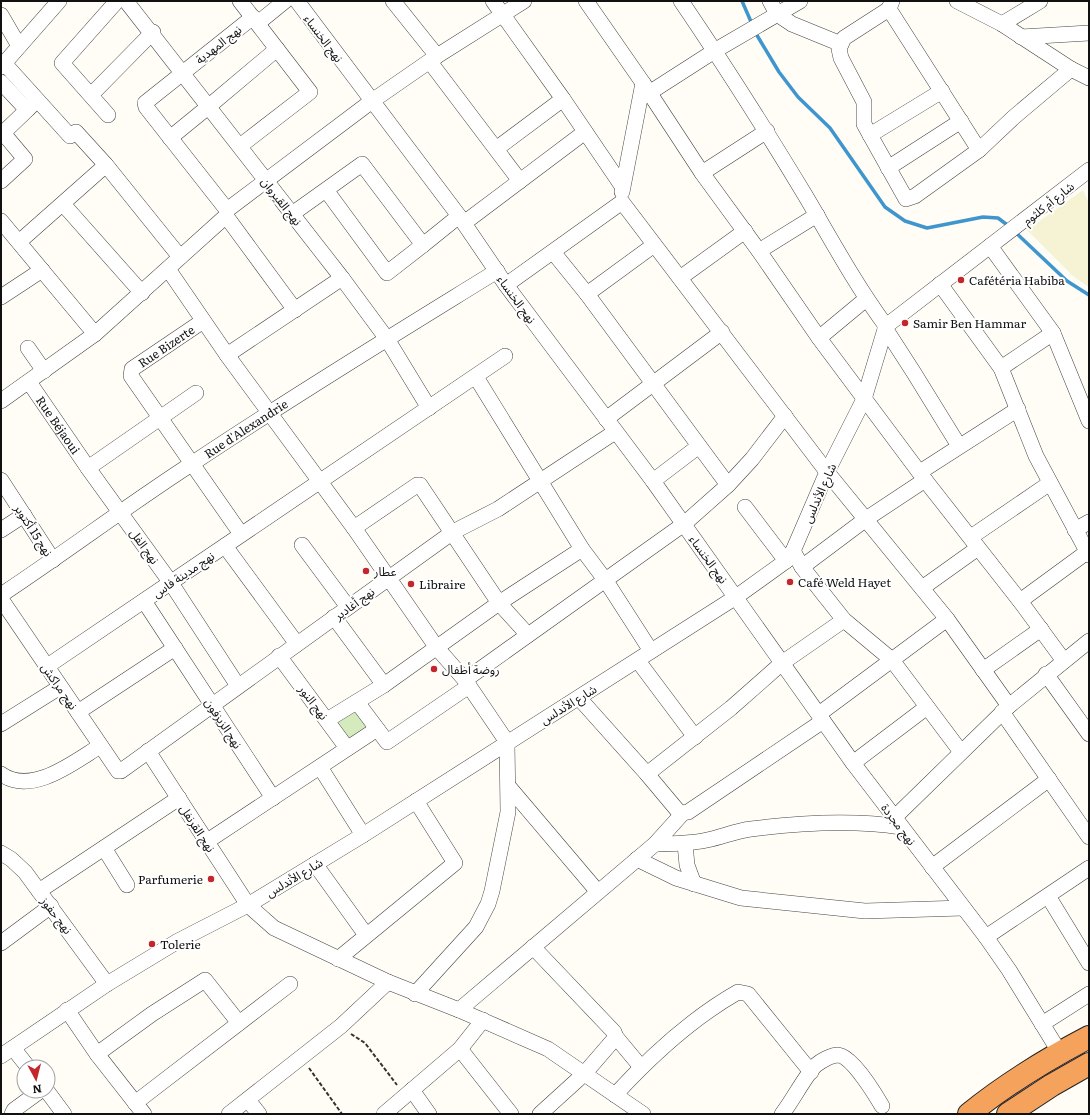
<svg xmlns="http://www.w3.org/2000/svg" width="1090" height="1115" font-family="Literata,'Noto Sans Arabic',serif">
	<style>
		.farmland { fill: #f6f3d4 }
		.green { fill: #d5ebbd }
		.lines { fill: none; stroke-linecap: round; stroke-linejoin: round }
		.stream { stroke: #3f96cf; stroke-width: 3.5 }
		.minor-casing { stroke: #444; stroke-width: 16 }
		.highway-casing { stroke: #222; stroke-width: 24 }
		.path { stroke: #333; stroke-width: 2; stroke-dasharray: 4 2; stroke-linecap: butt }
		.minor { stroke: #fff; stroke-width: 15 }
		.highway { stroke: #f5a25d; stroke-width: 22 }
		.poi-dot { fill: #c4262e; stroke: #fff; stroke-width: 1.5 }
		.labels { text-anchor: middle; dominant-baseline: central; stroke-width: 4; stroke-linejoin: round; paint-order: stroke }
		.street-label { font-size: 12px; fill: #111; stroke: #fff }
		.poi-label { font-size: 12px; fill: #111; stroke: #fff; text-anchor: start }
	</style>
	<rect width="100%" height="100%" fill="#fffdf5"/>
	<!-- farmland -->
	<polygon class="farmland" points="1083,190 1089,203 1089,287 1074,277 1027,230"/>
	<!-- green -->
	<polygon class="green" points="356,707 370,728 349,742 335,721"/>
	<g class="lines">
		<!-- stream -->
		<g class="stream">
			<polyline points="742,1 752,24"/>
			<polyline points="755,32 779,72 798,97 830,128 885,207 905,221 927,228 983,217 998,218 1010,227"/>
			<polyline points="1014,231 1067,281 1089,295"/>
		</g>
		<defs>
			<g id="minor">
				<polyline points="126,1 342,278 387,339 429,408"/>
				<polyline points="297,1 459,216 506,285 653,481 853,763 986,937 1009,970 1060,1053"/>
				<polyline points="393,1 437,56"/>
				<polyline points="493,1 563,99 622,186"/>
				<polyline points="586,1 643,83 702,173 759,251 819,338 925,480 1020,601 1064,661"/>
				<path d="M 681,1 C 724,64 765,129 805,195 C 831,239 855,284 886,326"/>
				<polyline points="770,1 777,14 792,24 841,44"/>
				<polyline points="892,1 889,9 979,150"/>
				<polyline points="957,1 1002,24 1071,69 1089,78"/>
				<polyline points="889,9 844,38 839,49 841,58 864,102 864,124 870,135 906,199 915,196 979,150 1014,117 1071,69"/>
				<polyline points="1,15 19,46"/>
				<polyline points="258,23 285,1"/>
				<polyline points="1002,24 1040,1"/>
				<polyline points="1021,37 1089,33"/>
				<polyline points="430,62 520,181"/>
				<polyline points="4,63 70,136 76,132 106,165 180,257"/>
				<polyline points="1,67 59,1"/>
				<polyline points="1,82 27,110 33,104"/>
				<polyline points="649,93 716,50 800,1"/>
				<polyline points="91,95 153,32"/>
				<polyline points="108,115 62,63 117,1"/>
				<polyline points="870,135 942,91"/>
				<polyline points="170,138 208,107 277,49"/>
				<polyline points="240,146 310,92 240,1"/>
				<polyline points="496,149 563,99"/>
				<polyline points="888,168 961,121"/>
				<polyline points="702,173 767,131"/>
				<polyline points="1,181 25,159 3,133 27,110"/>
				<polyline points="622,192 643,83"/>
				<polyline points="63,204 142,293"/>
				<polyline points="227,210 146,107 145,103 253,17"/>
				<polyline points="292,214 362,164 423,245 387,273 326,190"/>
				<polyline points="226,216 295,310"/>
				<polyline points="1,221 95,334"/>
				<polyline points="464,223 585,132"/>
				<polyline points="19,242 106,165"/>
				<polyline points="423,245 459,216"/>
				<polyline points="990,246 1053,333 1089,421"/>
				<polyline points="759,251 817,215"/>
				<polyline points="553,252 587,294 728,485"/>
				<polyline points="168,269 227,355 354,528 437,648 465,680 507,742 508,812 492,891 488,904 476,927 415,994"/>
				<polyline points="680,278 745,231"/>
				<polyline points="940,284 1001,368 1036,456 1089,555"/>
				<polyline points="506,285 622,202 827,472 947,619 1009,706"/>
				<polyline points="587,294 654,245"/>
				<polyline points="1,297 42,270"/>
				<polyline points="203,321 132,369 131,376 241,534"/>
				<polyline points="885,328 914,373 959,446"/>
				<polyline points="819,338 866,299"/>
				<polyline points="28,348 44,371"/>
				<polyline points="227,355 342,278"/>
				<polyline points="1001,368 1053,333"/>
				<polyline points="476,377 582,549 606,581 651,651"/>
				<path id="s1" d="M 29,382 L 88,468 L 171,583 L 238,686"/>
				<polyline points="1,401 95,334 226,216 227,210 372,101 437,56 524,1"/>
				<polyline points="606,419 722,332"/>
				<polyline points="88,468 196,393"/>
				<polyline points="920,472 1018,409"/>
				<polyline points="1,480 53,560"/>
				<polyline points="653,481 699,446"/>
				<polyline points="745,507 786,561"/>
				<polyline points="354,528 417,485 420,485 499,603 528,635"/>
				<polyline points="1,530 24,515"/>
				<polyline points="1075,530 1089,522"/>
				<polyline points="971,537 1050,483"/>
				<polyline points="302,545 348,607"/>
				<polyline points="225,546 297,644"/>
				<polyline points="793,551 802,567 844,620 892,660 961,752"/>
				<polyline points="802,567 866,519 925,480"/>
				<polyline points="922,588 978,548"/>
				<path id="s2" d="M 1,595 C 66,552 128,505 193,463 C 293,396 395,334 497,271"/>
				<polyline points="1,599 118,771 121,771 453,532 498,509 615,432"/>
				<polyline points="144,601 273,798"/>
				<polyline points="1020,601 1087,552"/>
				<polyline points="334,617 384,685"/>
				<polyline points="279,656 347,748"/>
				<polyline points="638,661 695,737"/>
				<polyline points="46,667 505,356"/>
				<polyline points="983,670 1041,629"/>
				<polyline points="1046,674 1089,734"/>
				<polyline points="465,680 684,524 728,485 752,459 785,416"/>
				<polyline points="579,698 647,774 731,708 782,663 844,620"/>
				<polyline points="357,702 387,742 469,686"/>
				<polyline points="78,712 175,648"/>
				<polyline points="1002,712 1089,837"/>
				<polyline points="819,714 947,619"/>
				<polyline points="327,720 384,685 499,603 582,549"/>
				<polyline points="1,724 60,687"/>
				<polyline points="148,751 248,905 274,928 388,982 459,1010 548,1049 643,1114"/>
				<polyline points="853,763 927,707"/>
				<polyline points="320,767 363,835"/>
				<path d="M 1,774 C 32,796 74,762 100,746"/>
				<polyline points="647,774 678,811 683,813"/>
				<polyline points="509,787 598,892"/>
				<polyline points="894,818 1009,706 1089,641"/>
				<polyline points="206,842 377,729"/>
				<path d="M 655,844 C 672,844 689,844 707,840 C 722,837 735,831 751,829 C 798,823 855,820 901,827"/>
				<polyline points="685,844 687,865 694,884"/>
				<polyline points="104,848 127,885"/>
				<polyline points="1,853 11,859 25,872 107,984"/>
				<polyline points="637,859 676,878 741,898 865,911 963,908"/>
				<polyline points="315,864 366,935"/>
				<polyline points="932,867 1049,779"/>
				<polyline points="39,891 179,798"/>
				<polyline points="1048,896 1089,963"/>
				<polyline points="986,937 1089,868"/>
				<polyline points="1,943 51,906"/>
				<polyline points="533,947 614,1032 616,1037 641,1067"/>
				<polyline points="338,959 455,863 416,801"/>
				<polyline points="67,1010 97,1054 144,1114"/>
				<polyline points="459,1010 655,844 683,813 688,812 823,721"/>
				<polyline points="1042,1024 1089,994"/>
				<polyline points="13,1048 28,1067"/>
				<polyline points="460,1049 511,1114"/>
				<polyline points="97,1054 152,1014 205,980 239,1023"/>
				<polyline points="1,1056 107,984 178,941 248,905 363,835 736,597 786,561 793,551 827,472 864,399 886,326 1089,170"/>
				<polyline points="412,1090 429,1114"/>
				<polyline points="47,1091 64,1114"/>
				<path d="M 615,1095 C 649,1058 694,1017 738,992 L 748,994 L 811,1072"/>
				<polyline points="248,1100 259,1114"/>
				<polyline points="135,1103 290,984"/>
				<polyline points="12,1114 14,1110 40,1091"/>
				<polyline points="229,1114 341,1026 388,982"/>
				<polyline points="384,1114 460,1049 483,1020"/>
				<polyline points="540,1114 584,1074 616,1037"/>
				<path d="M 782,1114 C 792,1102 806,1074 816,1065 C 821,1061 831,1055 838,1055 C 852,1056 875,1094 882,1106"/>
			</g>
			<g id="highway">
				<path d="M 969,1114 C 1006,1084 1047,1059 1089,1037"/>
				<polyline points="1008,1114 1052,1085 1089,1064"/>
			</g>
		</defs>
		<!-- minor casing -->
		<use href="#minor" class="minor-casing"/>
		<!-- highway casing -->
		<use href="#highway" class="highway-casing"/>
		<!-- path -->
		<g class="path">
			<polyline points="351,1034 365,1043 397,1085"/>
			<polyline points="309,1068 342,1114"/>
		</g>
		<!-- minor -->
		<use href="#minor" class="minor"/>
		<!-- highway -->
		<use href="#highway" class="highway"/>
	</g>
	<!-- markers -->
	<g class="poi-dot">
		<circle cx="961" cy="280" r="4"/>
		<circle cx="905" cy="323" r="4"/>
		<circle cx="366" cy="571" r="4"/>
		<circle cx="790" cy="582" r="4"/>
		<circle cx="411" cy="584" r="4"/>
		<circle cx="434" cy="669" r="4"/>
		<circle cx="211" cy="879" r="4"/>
		<circle cx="152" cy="944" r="4"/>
	</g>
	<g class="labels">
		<!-- street labels -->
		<g class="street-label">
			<text transform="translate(324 38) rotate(53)">نهج الخنساء</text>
			<text transform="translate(218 44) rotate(-38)">نهج المهدية</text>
			<text transform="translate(282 201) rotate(52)">نهج القيروان</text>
			<text transform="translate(1048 203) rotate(-38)">شارع أم كلثوم</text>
			<text transform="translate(517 299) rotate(54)">نهج الخنساء</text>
			<text transform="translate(166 346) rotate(-34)">Rue Bizerte</text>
			<text stroke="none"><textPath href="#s1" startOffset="52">Rue Béjaoui</textPath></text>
			<text stroke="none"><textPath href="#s2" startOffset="296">Rue d'Alexandrie</textPath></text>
			<text transform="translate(819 493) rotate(-66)">شارع الأندلس</text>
			<text transform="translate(34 530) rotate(57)">نهج 15 أكتوبر</text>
			<text transform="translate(145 546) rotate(54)">نهج الفل</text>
			<text transform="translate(709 559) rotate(54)">نهج الخنساء</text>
			<text transform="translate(183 574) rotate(-34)">نهج مدينة فاس</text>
			<text transform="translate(354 603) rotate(-36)">نهج أغادير</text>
			<text transform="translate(60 686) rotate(55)">نهج مراكش</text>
			<text transform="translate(314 702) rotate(53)">نهج النور</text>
			<text transform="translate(568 704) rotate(-32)">شارع الأندلس</text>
			<text transform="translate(224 723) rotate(57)">نهج الزيزفون</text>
			<text transform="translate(899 824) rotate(53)">نهج مجردة</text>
			<text transform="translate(198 828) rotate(57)">نهج القرنفل</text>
			<text transform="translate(294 877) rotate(-31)">شارع الأندلس</text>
			<text transform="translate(57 915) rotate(53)">نهج حفوز</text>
		</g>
		<!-- poi labels -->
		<g class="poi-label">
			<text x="969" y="280">Cafétéria Habiba</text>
			<text x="913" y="323">Samir Ben Hammar</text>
			<text x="374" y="571">عطار</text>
			<text x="798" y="582">Café Weld Hayet</text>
			<text x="419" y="584">Libraire</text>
			<text x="442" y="669">روضة أطفال</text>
			<text x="203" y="879" text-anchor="end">Parfumerie</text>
			<text x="160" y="944">Tolerie</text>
		</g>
	</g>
	<!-- border -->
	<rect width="1090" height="1115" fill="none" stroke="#111111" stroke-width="4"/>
	<!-- north arrow -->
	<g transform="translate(36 1079) rotate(173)"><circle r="19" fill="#ffffff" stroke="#a0a0a0"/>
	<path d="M0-3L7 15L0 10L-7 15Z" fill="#c4262e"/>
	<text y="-6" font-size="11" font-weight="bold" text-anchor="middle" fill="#111111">N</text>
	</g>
</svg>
